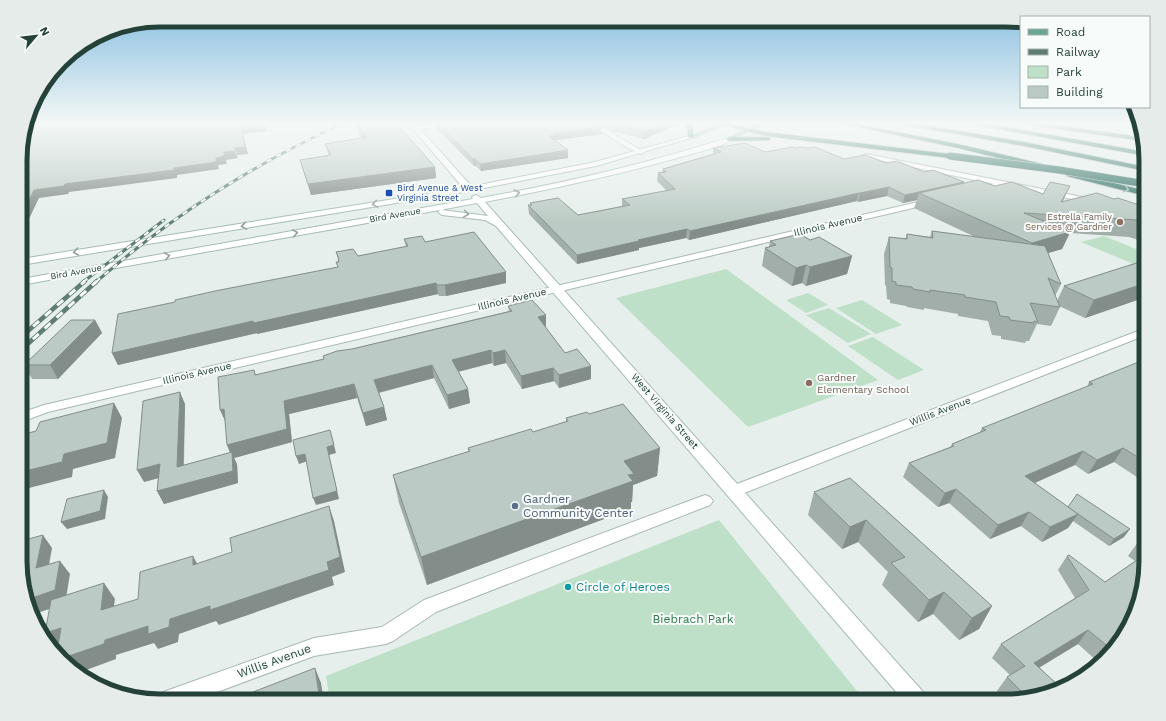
<svg xmlns="http://www.w3.org/2000/svg" width="1166" height="721" font-family="'Work Sans',sans-serif">
	<style>
		.green { fill: #bfe0c8 }
		.lines { fill: none; stroke-linecap: round; stroke-linejoin: round }
		.street-casing { stroke: #a8b8b2; stroke-width: 2 }
		.secondary-casing { stroke: #a4bbb3; stroke-width: 2 }
		.primary-casing { stroke: #c2cac8; stroke-width: 2 }
		.highway-casing { stroke: #c2cac8; stroke-width: 2 }
		.street { fill: #fff; fill-rule: evenodd }
		.secondary { fill: #fff; fill-rule: evenodd }
		.primary { fill: #6aa596; fill-rule: evenodd }
		.highway { fill: #2f6f62; fill-rule: evenodd }
		.rail-far1-casing { stroke: #5f7d75; stroke-width: 3 }
		.rail-casing { stroke: #5f7d75; stroke-width: 4.5 }
		.rail-far1 { stroke: #f7fbf9; stroke-width: 2; stroke-dasharray: 5.5; stroke-linecap: butt }
		.rail { stroke: #f7fbf9; stroke-width: 3; stroke-dasharray: 8; stroke-linecap: butt }
		.highway-bridge-casing { stroke: #c2cac8; stroke-width: 8; stroke-linecap: butt }
		.highway-bridge { stroke: #2f6f62; stroke-width: 7 }
		.wall { fill: #a1aea9 }
		.shaded-wall { fill: #838d89 }
		.building { fill: #bbcac4; stroke: #838d89 }
		.oneway { stroke: #93b5ae }
		.oneway2 { stroke: #92a09c }
		.transit-dot { fill: #1a4fb4; stroke: #f7fbf9; stroke-width: 1.5 }
		.education-dot { fill: #8d6e63; stroke: #f7fbf9; stroke-width: 1.5 }
		.service-dot { fill: #5c6f8a; stroke: #f7fbf9; stroke-width: 1.5 }
		.culture-dot { fill: #0f9aa8; stroke: #f7fbf9; stroke-width: 1.5 }
		.labels { text-anchor: middle; dominant-baseline: central; stroke-width: 4; stroke-linejoin: round; paint-order: stroke }
		.far-transit-label { font-size: 9px; fill: #164399; stroke: #f7fbf9; text-anchor: start }
		.far-street-label { font-size: 9px; fill: #24423a; stroke: #f7fbf9 }
		.far-education-label { font-size: 9px; fill: #785e54; stroke: #f7fbf9; text-anchor: end }
		.street-label { font-size: 10px; fill: #24423a; stroke: #f7fbf9 }
		.education-label { font-size: 10px; fill: #785e54; stroke: #f7fbf9; text-anchor: start }
		.near-service-label { font-size: 12px; fill: #4e5e75; stroke: #f7fbf9; text-anchor: start }
		.near-culture-label { font-size: 12px; fill: #0d838f; stroke: #f7fbf9; text-anchor: start }
		.near-park-label { font-size: 12px; fill: #2d7a4b; stroke: #f7fbf9 }
		.near-street-label { font-size: 12px; fill: #24423a; stroke: #f7fbf9 }
		.rim { fill: none; stroke: #24423a; stroke-width: 5 }
	</style>
	<rect width="100%" height="100%" fill="#e6efeb"/>
	<!-- green -->
	<g class="green">
		<polygon points="1104,236 1146,253 1146,267 1143,268 1081,242"/>
		<polygon points="726,269 878,380 748,427 616,298"/>
		<polygon points="808,293 828,305 806,313 786,300"/>
		<polygon points="862,300 902,325 876,334 836,308"/>
		<polygon points="829,308 871,334 848,343 806,315"/>
		<polygon points="873,337 924,370 898,380 848,346"/>
		<polygon points="719,520 865,701 330,701 326,676"/>
	</g>
	<g class="lines">
		<defs>
			<g id="street">
				<polygon points="408,123 414,123 417,126 462,123 459,125 420,129 472,187 472,191 466,191"/>
				<polygon points="588,123 595,123 644,152 641,154 626,147"/>
				<polygon points="866,154 1092,199 1096,201 1092,203 1004,186 979,192 975,190 976,188 994,184 864,157 862,156"/>
				<polygon points="931,199 935,201 934,203 48,412 21,422 21,413 44,405"/>
				<polygon points="1146,328 1146,335 739,495 734,497 729,495 726,491 729,487"/>
				<polygon points="705,495 710,497 713,501 710,505 436,612 393,641 386,644 314,656 193,701 156,700 159,694 166,691 314,638 382,627 424,600"/>
			</g>
			<g id="secondary">
				<polygon points="689,136 694,137 596,166 469,191 21,265 21,259 469,187 595,162"/>
				<path d="M 727,138 L 732,139 C 724,146 695,153 684,156 C 618,175 552,189 485,202 L 925,694 L 928,701 L 904,701 L 496,226 L 485,220 L 442,215 L 438,212 L 440,210 L 21,285 L 21,279 L 473,199 L 472,197 L 476,195 L 481,198 C 564,183 646,164 727,138 ZM 477,203 L 488,216 L 442,210 L 445,209 Z"/>
			</g>
			<g id="primary">
				<polygon points="722,123 729,123 693,138 688,137"/>
				<polygon points="758,123 765,123 731,140 726,139"/>
			</g>
			<g id="highway">
				<polygon points="687,123 693,123 693,138 688,137"/>
				<polygon points="715,123 724,123 766,132 950,154 954,156 950,158 766,136"/>
				<polygon points="840,123 850,123 958,144 1042,164 1043,166 1039,168 958,148"/>
				<polygon points="902,123 913,123 1024,142 1146,167 1146,171 1024,146 905,125"/>
				<polygon points="973,123 984,123 1146,152 1146,156 976,125"/>
				<polygon points="1027,123 1040,123 1141,137 1143,141 1030,125"/>
				<polygon points="768,137 770,138 770,140 729,141 726,139 729,137"/>
				<polygon points="1067,172 1070,172 1146,191 1146,196 1067,176"/>
			</g>
		</defs>
		<!-- street casing -->
		<use href="#street" class="street-casing"/>
		<!-- secondary casing -->
		<use href="#secondary" class="secondary-casing"/>
		<!-- primary casing -->
		<use href="#primary" class="primary-casing"/>
		<!-- highway casing -->
		<use href="#highway" class="highway-casing"/>
		<!-- street -->
		<use href="#street" class="street"/>
		<!-- secondary -->
		<use href="#secondary" class="secondary"/>
		<!-- primary -->
		<use href="#primary" class="primary"/>
		<!-- highway -->
		<use href="#highway" class="highway"/>
		<defs>
			<g id="rail-far1">
				<polyline points="83,282 164,220"/>
				<path d="M 96,282 C 173,215 251,166 343,123"/>
			</g>
			<g id="rail">
				<polyline points="21,337 85,281"/>
				<polyline points="21,350 97,281"/>
			</g>
		</defs>
		<!-- rail-far1 casing -->
		<use href="#rail-far1" class="rail-far1-casing"/>
		<!-- rail casing -->
		<use href="#rail" class="rail-casing"/>
		<!-- rail-far1 -->
		<use href="#rail-far1" class="rail-far1"/>
		<!-- rail -->
		<use href="#rail" class="rail"/>
		<defs>
			<polyline id="highway-bridge" points="950,156 1059,170 1146,184"/>
		</defs>
		<!-- highway-bridge casing -->
		<use href="#highway-bridge" class="highway-bridge-casing"/>
		<!-- highway-bridge -->
		<use href="#highway-bridge" class="highway-bridge"/>
	</g>
	<!-- wall -->
	<g class="wall">
		<polygon points="431,123 595,123 602,134 556,140 556,142 568,150 568,158 481,171 476,166 474,166 437,129 436,123 432,124"/>
		<polygon points="597,123 676,123 676,125 644,139 617,132 613,132"/>
		<polygon points="357,126 435,167 436,178 311,195 303,170 300,160 329,156 325,144 362,138 359,135"/>
		<polygon points="713,148 765,152 795,148 807,148 844,159 886,163 924,172 964,182 963,183 995,186 1063,202 1114,199 1136,204 1146,205 1146,241 1141,239 1138,240 1129,237 1070,233 1062,249 1048,253 1061,284 1055,296 1057,301 1064,286 1146,260 1146,297 1085,318 1059,306 1060,307 1051,326 1037,324 1029,341 1026,341 1025,343 1001,339 1001,336 992,335 988,321 958,316 958,314 924,308 924,310 907,307 906,306 890,303 890,300 887,299 886,286 885,285 884,254 889,237 905,239 907,234 930,237 932,231 975,237 914,208 917,200 903,203 887,196 858,202 857,201 689,240 686,238 639,248 639,250 577,264 529,214 528,205 530,205 530,203 578,215 622,206 622,199 667,191 657,181 658,173 662,172 663,169 713,154"/>
		<polygon points="404,239 425,242 506,272 506,283 446,296 439,296 438,294 257,334 257,333 118,365 112,353 175,302 338,267 336,262 339,262 336,252 358,256 406,247"/>
		<polygon points="810,240 852,256 847,274 806,286 802,283 792,286 762,266 765,248 769,247 770,241"/>
		<polygon points="508,306 546,315 546,327 545,327 565,353 591,366 591,379 559,388 554,381 522,389 506,363 494,366 492,363 458,372 468,389 470,403 449,409 434,378 379,393 384,407 387,420 366,426 357,398 289,414 292,442 234,458 237,464 238,483 164,504 157,491 158,478 144,482 185,404 184,465 230,453 225,421 254,370 256,375 324,359 352,349 509,311"/>
		<polygon points="95,320 102,333 58,379 32,379 24,365"/>
		<polygon points="1146,359 1146,483 1114,462 1088,474 1075,465 1035,483 1068,507 1124,537 1109,546 1073,521 1068,528 1042,542 1021,526 990,539 949,503 938,507 903,477 909,463 950,447 952,444 980,432 982,428 1087,387 1089,382"/>
		<polygon points="589,414 660,448 657,476 633,485 632,502 631,502 631,509 427,585 399,503 393,475 468,452 468,448 533,432 566,422 566,418"/>
		<polygon points="850,478 992,606 979,629 959,640 933,614 918,622 882,585 888,572 858,542 842,549 808,515 814,492"/>
		<polygon points="1146,538 1146,570 1122,638 1098,662 1078,644 1039,667 1060,687 1015,701 1007,701 997,691 1007,677 1010,675 992,658 1001,644 1075,598 1058,570 1067,556 1105,582 1135,561 1128,556 1138,542"/>
	</g>
	<!-- shaded-wall -->
	<g class="shaded-wall">
		<polygon points="667,123 676,123 676,125 644,139 645,132"/>
		<polygon points="265,124 267,131 243,134 248,154 237,155 235,148 241,127"/>
		<polygon points="614,125 617,125 617,132 613,132"/>
		<polygon points="602,127 602,134 556,140 556,142 549,136 554,133"/>
		<polygon points="568,150 568,158 481,171 480,164"/>
		<polygon points="235,151 238,158 226,160 227,164 218,165 219,169 177,175 177,178 69,192 68,194 39,198 26,225 21,226 21,216 34,190 65,184 174,168 216,158 224,152"/>
		<polygon points="473,159 475,159 476,166 474,166"/>
		<polygon points="435,167 436,178 311,195 308,184"/>
		<polygon points="964,182 961,190 919,193 917,200 903,203 905,195"/>
		<polygon points="1070,186 1063,201 1055,218 1061,202"/>
		<polygon points="889,187 887,196 858,202 860,193"/>
		<polygon points="859,193 857,201 689,240 690,231"/>
		<polygon points="1146,226 1146,230 1141,239 1138,240"/>
		<polygon points="687,229 686,238 639,248 639,250 577,264 577,255 638,240"/>
		<polygon points="1070,232 1062,249 1024,260 1032,243"/>
		<polygon points="852,256 847,274 806,286 810,267"/>
		<polygon points="806,265 802,283 792,286 796,268"/>
		<polygon points="506,272 506,283 446,296 445,285"/>
		<polygon points="436,283 438,294 257,334 257,333 118,365 112,353 253,321"/>
		<polygon points="1146,283 1146,297 1085,318 1094,300"/>
		<polygon points="546,315 546,327 538,329 538,317"/>
		<polygon points="95,320 102,333 58,379 50,365"/>
		<polygon points="491,350 492,363 453,373 452,360"/>
		<polygon points="505,350 506,363 494,366 493,353"/>
		<polygon points="432,365 434,378 377,393 374,380"/>
		<polygon points="591,366 591,379 559,388 559,375"/>
		<polygon points="553,368 554,381 522,389 521,376"/>
		<polygon points="354,384 357,398 289,414 292,442 234,458 237,464 238,483 164,504 157,491 232,458 227,445 284,401"/>
		<polygon points="468,389 470,403 449,409 447,395"/>
		<polygon points="180,392 185,404 183,479 177,467"/>
		<polygon points="114,403 122,418 115,458 73,469 72,477 21,490 21,472 64,454"/>
		<polygon points="384,407 387,420 366,426 363,413"/>
		<polygon points="224,409 226,423 220,410"/>
		<polygon points="332,437 336,453 329,455 339,499 316,505 313,498 327,447"/>
		<polygon points="660,448 657,476 633,485 632,502 631,502 631,509 427,585 421,557 624,461"/>
		<polygon points="1123,448 1114,462 1088,474 1097,460"/>
		<polygon points="1083,451 1075,465 1018,490 1025,476"/>
		<polygon points="305,454 308,461 299,464 296,456"/>
		<polygon points="160,464 166,476 144,482 137,470"/>
		<polygon points="956,489 949,503 938,507 945,493"/>
		<polygon points="104,490 108,497 105,519 67,529 61,522"/>
		<polygon points="329,506 334,521 345,572 332,577 334,585 219,625 216,621 179,634 178,642 158,649 154,643 116,655 116,659 78,673 63,658 105,640 170,619 327,562"/>
		<polygon points="1029,512 1021,526 990,539 998,525"/>
		<polygon points="1078,514 1068,528 1042,542 1050,527"/>
		<polygon points="866,520 858,542 842,549 850,527"/>
		<polygon points="1130,529 1124,537 1109,546 1114,539"/>
		<polygon points="43,535 52,548 46,582 36,568"/>
		<polygon points="193,556 201,571 193,565"/>
		<polygon points="60,561 70,574 65,604 34,614 29,599"/>
		<polygon points="104,583 115,599 111,625 101,610"/>
		<polygon points="944,592 933,614 918,622 929,600"/>
		<polygon points="992,606 979,629 959,640 972,618"/>
		<polygon points="61,628 73,643 57,648 45,633"/>
		<polygon points="1088,630 1078,644 1024,677 1034,663"/>
		<polygon points="315,668 321,683 324,701 320,701"/>
	</g>
	<!-- building -->
	<g class="building">
		<polygon points="27,123 265,123 265,124 241,127 245,147 235,148 235,151 224,152 224,156 216,158 216,162 174,168 174,170 65,184 64,186 34,190 21,216 21,142"/>
		<polygon points="387,123 396,123 435,167 308,184 300,160 331,155 325,144 367,137 357,126"/>
		<polygon points="437,123 595,123 602,127 554,133 556,135 549,136 568,150 480,164 475,159 473,159"/>
		<polygon points="609,123 667,123 645,132 617,125 614,125"/>
		<polygon points="745,143 765,152 792,147 795,148 803,147 807,148 815,147 844,159 866,155 886,163 897,161 924,172 933,170 964,182 905,195 889,187 860,193 859,193 690,231 687,229 638,240 639,241 577,255 528,205 532,205 530,203 558,198 578,215 630,205 622,199 675,189 658,173 666,172 663,169 721,152 713,148"/>
		<polygon points="978,180 995,186 1012,182 1043,194 1050,182 1070,186 1061,202 1097,193 1114,199 1118,198 1136,204 1140,203 1146,205 1146,224 1137,220 1024,213 1070,232 1032,243 919,193"/>
		<polygon points="932,231 1045,246 1061,284 1048,278 1060,307 1030,303 1038,322 1034,321 1034,323 1010,320 1009,317 1000,316 996,302 965,297 965,295 930,290 930,292 913,289 912,287 896,285 896,282 892,281 892,268 890,267 889,237 907,239 907,234 933,238"/>
		<polygon points="474,232 506,272 445,285 437,285 436,283 254,323 253,321 112,353 118,314 175,302 175,300 215,291 338,267 336,262 339,262 338,259 339,259 336,252 353,249 358,256 408,246 404,239 422,236 425,242"/>
		<polygon points="800,234 810,240 819,237 852,256 810,267 806,265 796,268 765,248 776,245 770,241"/>
		<polygon points="1146,260 1146,283 1094,300 1064,286"/>
		<polygon points="532,300 546,315 538,317 565,353 577,349 591,366 559,375 553,368 521,376 505,350 493,353 491,350 452,360 468,389 447,395 432,365 374,380 384,407 363,413 354,384 284,401 287,429 227,445 224,409 220,410 218,377 254,370 255,375 324,359 323,356 337,351 352,349 512,311 508,306"/>
		<polygon points="71,320 95,320 50,365 24,365"/>
		<polygon points="1146,359 1146,462 1123,448 1097,460 1083,451 1025,476 1078,514 1050,527 1029,512 998,525 956,489 945,493 909,463 954,446 952,444 986,430 982,428 1093,384 1089,382"/>
		<polygon points="180,392 177,467 232,452 233,471 157,491 160,464 137,470 143,401"/>
		<polygon points="114,403 107,443 64,454 62,462 21,472 21,435 36,431 40,422"/>
		<polygon points="623,404 660,448 624,461 634,474 628,475 633,481 421,557 393,475 470,451 468,448 531,429 533,432 568,421 566,418 587,412 589,414"/>
		<polygon points="330,430 334,445 327,447 337,491 313,498 305,454 296,456 293,440"/>
		<polygon points="850,478 992,606 972,618 944,592 929,600 891,563 905,557 866,520 850,527 814,492"/>
		<polygon points="104,490 100,511 61,522 67,499"/>
		<polygon points="1077,494 1130,529 1114,539 1068,507"/>
		<polygon points="329,506 340,557 327,562 329,570 210,610 210,606 170,619 169,627 148,634 148,626 105,640 104,644 63,658 57,652 61,628 45,633 51,600 104,583 101,610 138,599 140,572 193,556 193,565 232,552 230,538"/>
		<polygon points="43,535 36,568 60,561 55,590 29,599 21,579 21,541"/>
		<polygon points="1146,538 1146,547 1138,542"/>
		<polygon points="1146,554 1146,570 1124,633 1121,635 1123,637 1111,649 1088,630 1034,663 1060,687 1027,697 1007,677 1025,666 1001,644 1089,590 1067,556 1069,555 1105,582"/>
		<polygon points="315,668 320,701 240,701 240,700 254,694 253,692"/>
	</g>
	<!-- one-way arrows -->
	<defs><path id="oneway-chevron" d="M-2-3.5L2.5 0L-2 3.5" fill="none" stroke-width="1.6" stroke-linecap="round" stroke-linejoin="round"/></defs>
	<use class="oneway" href="#oneway-chevron" transform="translate(1126 189) rotate(15)"/>
	<g class="oneway2">
		<use href="#oneway-chevron" transform="translate(517 193) rotate(-11)"/>
		<use href="#oneway-chevron" transform="translate(375 204) rotate(171)"/>
		<use href="#oneway-chevron" transform="translate(466 214) rotate(9)"/>
		<use href="#oneway-chevron" transform="translate(244 226) rotate(171)"/>
		<use href="#oneway-chevron" transform="translate(295 233) rotate(-10)"/>
		<use href="#oneway-chevron" transform="translate(76 252) rotate(170)"/>
		<use href="#oneway-chevron" transform="translate(167 256) rotate(-10)"/>
	</g>
	<!-- sky -->
	<linearGradient id="sky" x2="0" y2="1"><stop stop-color="#84bce0"/><stop offset="0.55" stop-color="#f4f8f6"/><stop offset="1" stop-color="#f4f8f6" stop-opacity="0"/></linearGradient>
	<rect width="1166" height="224" fill="url(#sky)"/>
	<!-- markers -->
	<rect class="transit-dot" x="385" y="189" width="8" height="8" rx="2"/>
	<g class="education-dot">
		<circle cx="1120" cy="222" r="4"/>
		<circle cx="809" cy="383" r="4"/>
	</g>
	<circle class="service-dot" cx="515" cy="506" r="4"/>
	<circle class="culture-dot" cx="568" cy="587" r="4"/>
	<g class="labels">
		<!-- far-transit labels -->
		<g class="far-transit-label">
			<text x="397" y="188">Bird Avenue &amp; West<tspan x="397" dy="10">Virginia Street</tspan></text>
		</g>
		<!-- far-street labels -->
		<g class="far-street-label">
			<text transform="translate(395 215) rotate(-10)">Bird Avenue</text>
			<text transform="translate(76 272) rotate(-10)">Bird Avenue</text>
		</g>
		<!-- far-education labels -->
		<g class="far-education-label">
			<text x="1112" y="217">Estrella Family<tspan x="1112" dy="10">Services @ Gardner</tspan></text>
		</g>
		<!-- street labels -->
		<g class="street-label">
			<text transform="translate(828 225) rotate(-13)">Illinois Avenue</text>
			<text transform="translate(512 299) rotate(-13)">Illinois Avenue</text>
			<text transform="translate(197 373) rotate(-13)">Illinois Avenue</text>
			<text transform="translate(665 411) rotate(49)">West Virginia Street</text>
			<text transform="translate(940 411) rotate(-21)">Willis Avenue</text>
		</g>
		<!-- education labels -->
		<g class="education-label">
			<text x="817" y="377">Gardner<tspan x="817" dy="12">Elementary School</tspan></text>
		</g>
		<!-- near-service labels -->
		<g class="near-service-label">
			<text x="523" y="499">Gardner<tspan x="523" dy="14">Community Center</tspan></text>
		</g>
		<!-- near-culture labels -->
		<g class="near-culture-label">
			<text x="576" y="587">Circle of Heroes</text>
		</g>
		<!-- near-park labels -->
		<g class="near-park-label">
			<text x="693" y="619">Biebrach Park</text>
		</g>
		<!-- near-street labels -->
		<g class="near-street-label">
			<text transform="translate(274 661) rotate(-20)">Willis Avenue</text>
		</g>
	</g>
	<!-- crop -->
	<path d="M0 0H1166V721H0ZM160 27H1006A133 133 0 0 1 1139 160V561A133 133 0 0 1 1006 694H160A133 133 0 0 1 27 561V160A133 133 0 0 1 160 27Z" fill="#e6ecea" fill-rule="evenodd"/>
	<path class="rim" d="M160 27H1006A133 133 0 0 1 1139 160V561A133 133 0 0 1 1006 694H160A133 133 0 0 1 27 561V160A133 133 0 0 1 160 27Z"/>
	<!-- legend -->
	<rect x="1020" y="16" width="130" height="92" fill="#f7fbf9" stroke="#a3b1ad"/>
	<rect x="1028" y="29" width="20" height="6" fill="#6aa596" stroke="#a3b1ad"/>
	<text x="1056" y="36" font-size="12" fill="#24423a">Road</text>
	<rect x="1028" y="49" width="20" height="6" fill="#5f7d75" stroke="#a3b1ad"/>
	<text x="1056" y="56" font-size="12" fill="#24423a">Railway</text>
	<rect x="1028" y="66" width="20" height="12" fill="#bfe0c8" stroke="#a3b1ad"/>
	<text x="1056" y="76" font-size="12" fill="#24423a">Park</text>
	<rect x="1028" y="86" width="20" height="12" fill="#bbcac4" stroke="#a3b1ad"/>
	<text x="1056" y="96" font-size="12" fill="#24423a">Building</text>
	<!-- north arrow -->
	<g transform="translate(36 36) rotate(62)" stroke="#f7fbf9" stroke-width="3" paint-order="stroke">
	<path d="M0-3L7 15L0 10L-7 15Z" fill="#24423a"/>
	<text y="-6" font-size="11" font-weight="bold" text-anchor="middle" fill="#24423a">N</text>
	</g>
</svg>
